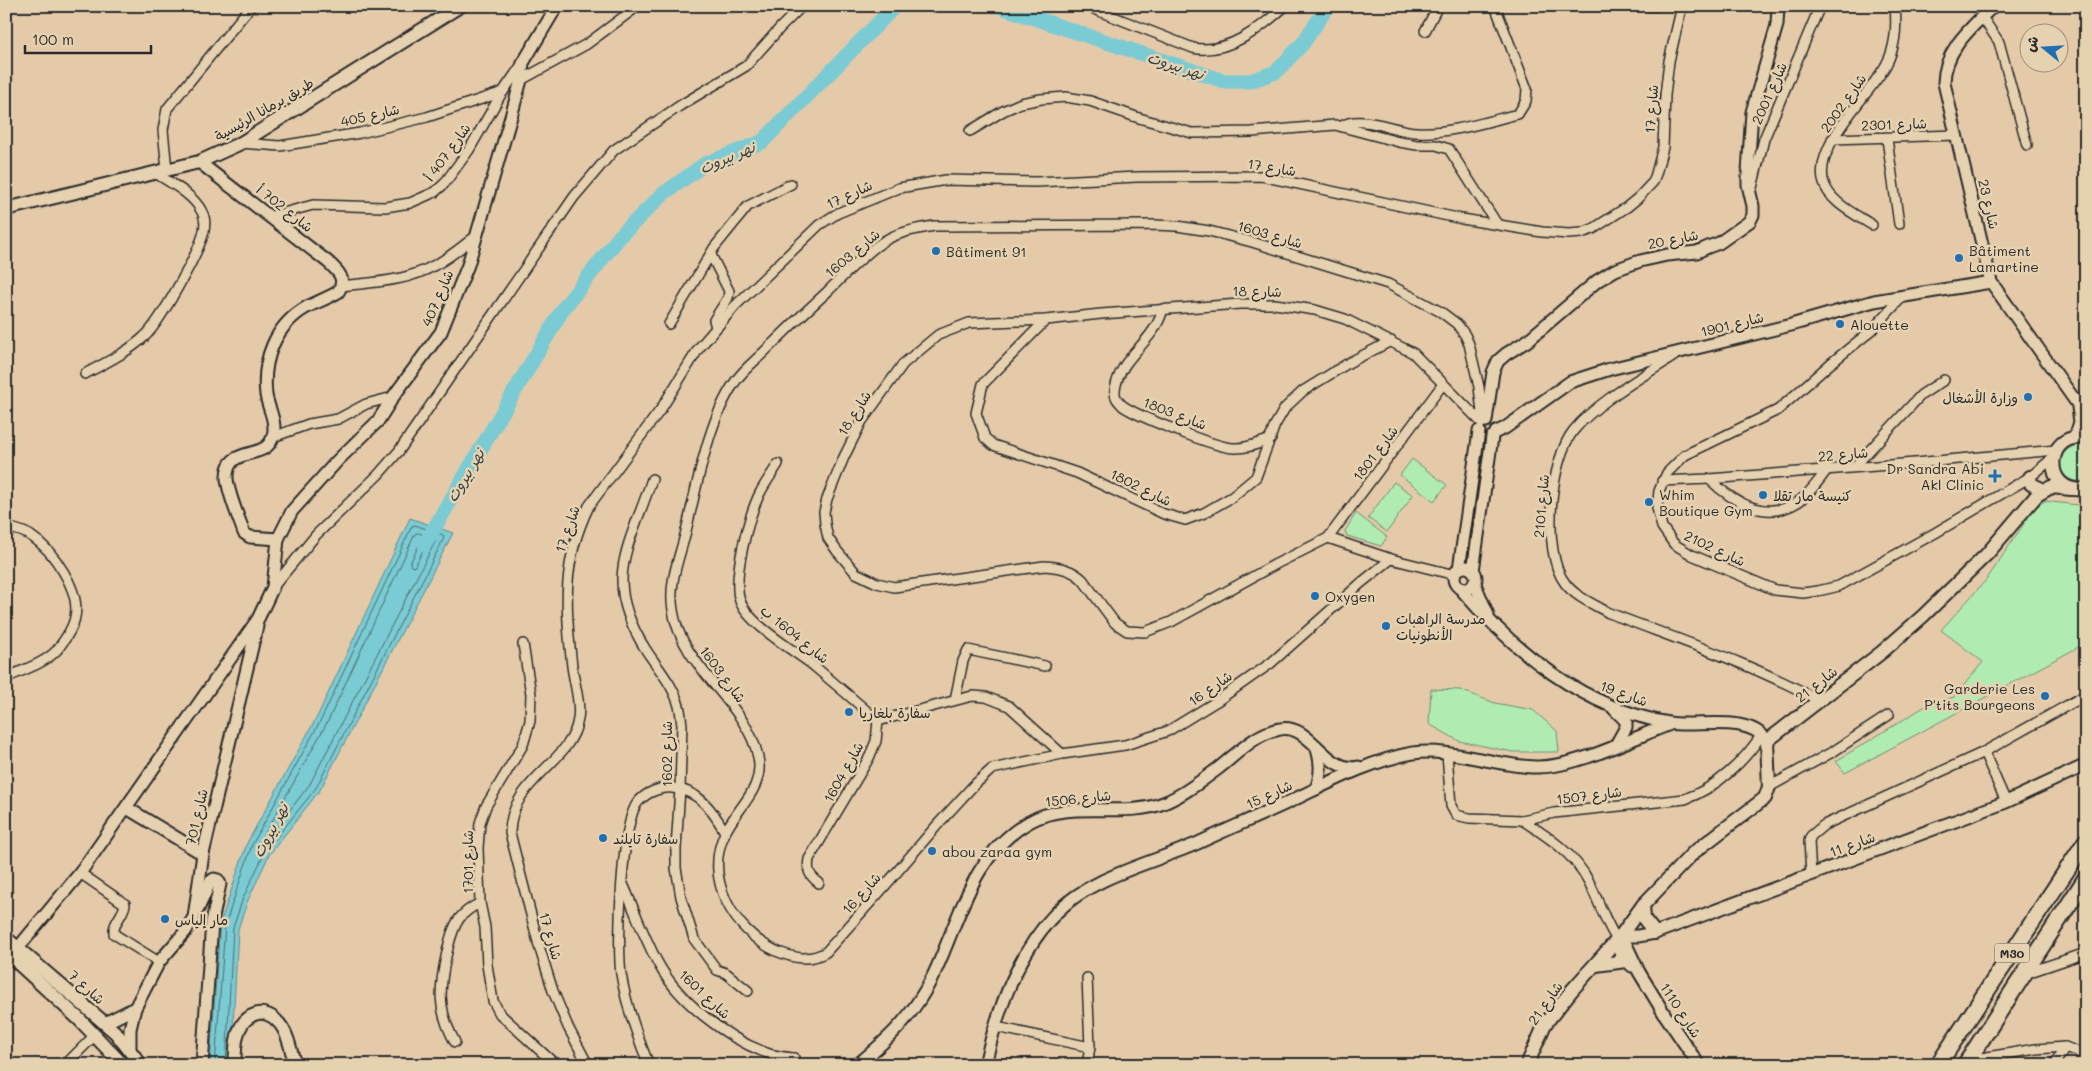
<svg xmlns="http://www.w3.org/2000/svg" width="2092" height="1071" font-family="Mali,'Playpen Sans Arabic',sans-serif">
	<style>
		.green { fill: #b0ecb2; stroke: #6e8c6e }
		.water { fill: #7acbd3; stroke: #5a8b90 }
		.lines { fill: none; stroke-linecap: round; stroke-linejoin: round }
		.shore { stroke: #4b6b6e; stroke-width: 1 }
		.river { stroke: #7acbd3; stroke-width: 15 }
		.minor-casing { stroke: #2b2b2b; stroke-width: 12 }
		.tertiary-casing { stroke: #2b2b2b; stroke-width: 15 }
		.secondary-casing { stroke: #2b2b2b; stroke-width: 16 }
		.motorway-casing { stroke: #2b2b2b; stroke-width: 19 }
		.minor { stroke: #e6d2b0; stroke-width: 9 }
		.tertiary { stroke: #e6d2b0; stroke-width: 11 }
		.secondary { stroke: #e6d2b0; stroke-width: 12 }
		.motorway { stroke: #e6d2b0; stroke-width: 15 }
		.poi-dot { fill: #1f6fb2; stroke: #e6d2b0; stroke-width: 2 }
		.labels { text-anchor: middle; dominant-baseline: central; stroke-width: 5; stroke-linejoin: round; paint-order: stroke }
		.shield { fill: #e6d2b0; stroke: #635d53; stroke-width: 1 }
		.shield-label { font-size: 12px; font-weight: bold; fill: #2b2b2b }
		.street-label { font-size: 14px; fill: #2b2b2b; stroke: #e6d2b0 }
		.poi-label { font-size: 14px; fill: #2b2b2b; stroke: #e6d2b0; text-anchor: start }
		.water-label { font-size: 15px; font-style: italic; fill: #374344; stroke: #e6d2b0 }
	</style>
	<rect width="100%" height="100%" fill="#e5caaa"/>
	<filter id="ink" filterUnits="userSpaceOnUse"><feTurbulence type="fractalNoise" baseFrequency=".02" numOctaves="2"/><feDisplacementMap in="SourceGraphic" scale="10" xChannelSelector="R" yChannelSelector="G"/><feConvolveMatrix kernelMatrix="1 2 1 2 8 2 1 2 1" color-interpolation-filters="sRGB"/></filter>
	<g filter="url(#ink)">
		<!-- green -->
		<g class="green">
			<polygon points="1481,443 1486,443 1469,563 1464,562"/>
			<path d="M 2077,445 L 2086,447 L 2086,480 C 2060,488 2049,453 2077,445 Z"/>
			<polygon points="1412,459 1447,485 1434,501 1400,475"/>
			<polygon points="1394,482 1413,495 1387,532 1368,518"/>
			<polygon points="2044,501 2086,506 2086,643 1845,773 1836,761 1924,707 1954,697 1983,662 1941,630 1987,579 2033,510"/>
			<polygon points="1356,513 1387,537 1381,546 1347,536 1345,531"/>
			<polygon points="1431,689 1460,690 1495,703 1533,710 1557,731 1559,752 1513,752 1459,741 1429,724"/>
		</g>
		<!-- water -->
		<polygon class="water" points="410,518 453,533 320,790 269,855 248,900 238,929 231,1065 210,1065 220,924 247,843 318,715"/>
		<g class="lines">
			<!-- shore -->
			<g class="shore">
				<polygon points="418,533 435,538 435,542 310,784 269,837 266,837 265,834 328,721 415,534"/>
				<polygon points="421,542 424,543 425,546 415,566 412,567 410,564"/>
				<polyline points="215,1065 225,925 252,845 322,718 412,526 415,525 443,535 444,538 316,788 265,852 243,898 233,928 226,1065"/>
			</g>
			<!-- river -->
			<g class="river">
				<polyline points="998,6 1224,81 1250,81 1276,72 1303,43 1328,6"/>
				<polyline points="425,544 563,309 621,235 663,194 705,164 762,142 895,6"/>
			</g>
			<defs>
				<g id="minor">
					<path d="M 1086,6 L 1193,48 C 1227,55 1261,28 1285,6"/>
					<polyline points="1649,6 1657,6"/>
					<polyline points="1982,17 1999,42 2027,145"/>
					<polyline points="1425,31 1438,6"/>
					<polyline points="521,80 587,44 638,6"/>
					<path d="M 1342,126 C 1360,114 1395,131 1416,132 C 1450,134 1485,122 1518,114 L 1526,101 L 1527,89 L 1495,6"/>
					<polyline points="970,131 1003,111 1021,103 1041,99 1066,97 1090,101 1139,118 1192,133 1252,132 1335,125 1399,142 1417,145 1436,145 1449,149 1497,224"/>
					<polyline points="1832,139 1957,135"/>
					<polyline points="1887,139 1899,224"/>
					<polyline points="241,143 280,146 360,133 427,117 503,92"/>
					<polyline points="167,170 163,130 167,109 251,6"/>
					<polyline points="1752,188 1764,139 1820,6"/>
					<polyline points="272,216 313,205 385,207 410,203 435,192 444,184 469,150 500,96 523,63"/>
					<path d="M 1872,225 C 1855,214 1828,202 1823,180 C 1816,142 1869,96 1886,65 C 1896,47 1897,27 1895,6"/>
					<polyline points="711,255 729,291 728,298 714,320 716,327"/>
					<path d="M 342,286 C 374,282 406,282 435,265 C 449,258 463,246 476,236"/>
					<polyline points="1904,295 1872,330 1830,364 1778,410 1685,455 1667,473 1659,491 1657,508 1662,527 1674,544 1692,555 1775,590 1803,593 1818,591 1839,586 1935,533 2030,477 2053,458"/>
					<path d="M 1163,309 C 1154,344 1120,355 1115,390 C 1114,397 1118,401 1123,406 C 1137,416 1217,448 1234,448 C 1247,449 1259,443 1271,439"/>
					<polyline points="1046,320 983,384 976,413 985,438 993,445 1077,473 1164,514 1185,520 1204,513 1232,497 1256,477 1275,425 1285,408 1303,391 1350,362 1391,341"/>
					<polyline points="669,324 714,248 748,206 791,184"/>
					<path d="M 1674,356 C 1644,376 1597,402 1574,430 C 1550,459 1541,552 1565,583 C 1574,596 1595,605 1609,613 C 1679,640 1753,664 1820,701"/>
					<path d="M 85,374 C 105,363 128,352 144,337 C 160,323 197,255 203,235 C 205,228 206,219 202,212 C 194,195 171,183 155,173"/>
					<path d="M 1443,384 L 1328,538 L 1276,564 L 1171,622 L 1145,632 L 1127,631 L 1115,623 L 1083,580 C 1072,569 1059,567 1044,566 L 894,587 L 877,583 L 856,573 L 837,551 L 828,538 L 825,524 L 824,512 L 827,499 L 844,457 L 862,421 L 903,364 L 938,335 L 969,323 L 1046,320 L 1101,314 L 1240,304 L 1275,304 L 1315,310 L 1345,319 L 1413,353 L 1482,423"/>
					<polyline points="273,437 309,424 338,419 366,404 393,397"/>
					<path d="M 778,464 C 772,474 765,483 760,493 C 749,515 732,578 740,601 C 748,624 795,651 814,666 C 835,684 857,702 878,721"/>
					<polyline points="1855,466 1921,395 1944,380"/>
					<path d="M 652,479 C 629,549 601,579 646,650 C 657,667 674,686 679,706 C 681,712 681,719 682,725 L 680,789 L 676,848 L 676,868 L 681,897 L 694,939 L 717,970 L 726,973 L 748,991"/>
					<path d="M 1709,479 C 1733,502 1766,522 1798,502 C 1810,494 1818,481 1827,470"/>
					<polyline points="1662,481 1709,479 1915,463 2057,450"/>
					<path d="M 6,527 C 15,529 24,531 31,536 C 53,550 81,591 75,617 C 73,629 64,641 57,650 C 44,664 22,670 6,678"/>
					<polyline points="1328,538 1391,559 1455,575"/>
					<path d="M 1391,559 L 1361,583 L 1271,663 L 1217,701 L 1168,731 L 1125,745 L 1062,754 L 992,769 L 973,786 L 939,823 L 884,887 L 826,952 C 809,962 793,958 776,951 C 734,931 703,879 725,833 C 737,807 765,789 758,757 C 747,702 681,668 673,610 C 668,582 680,557 686,531 C 697,486 708,420 735,382 C 743,370 755,361 765,351 C 785,331 806,311 827,292 C 845,275 863,254 884,241 C 899,232 916,229 934,226 L 1154,225 L 1177,226 L 1209,231 L 1252,242 L 1388,284 L 1441,312 L 1457,324 L 1465,335 L 1469,344 L 1479,387 L 1483,421"/>
					<polyline points="273,587 316,535 378,475 399,451 574,197 614,150 681,105 746,66 780,28 802,6"/>
					<polyline points="523,644 531,694 530,721 523,745 486,806 480,823 478,848 480,903 485,927 487,965 493,1001 500,1014 556,1065"/>
					<polyline points="955,700 963,661 968,650 1045,666"/>
					<polyline points="878,721 972,696 986,697 1009,706 1062,754"/>
					<polyline points="1984,752 2006,802"/>
					<path d="M 1447,754 L 1451,806 L 1456,815 L 1469,818 L 1522,820 L 1554,813 L 1685,799 C 1716,788 1744,762 1762,734"/>
					<polyline points="1769,787 1834,751 1889,715"/>
					<path d="M 1522,820 C 1547,836 1575,854 1589,882 C 1598,900 1604,918 1614,935"/>
					<path d="M 80,873 L 125,904 C 124,915 112,923 114,934 L 159,962"/>
					<polyline points="1811,875 1809,841 1811,836 1824,825 1984,752 2086,695"/>
					<path d="M 819,883 C 809,875 807,871 809,859 L 869,758 L 876,741 L 878,721"/>
					<path d="M 623,884 C 635,911 645,940 659,965 C 679,1001 725,1037 764,1052 C 773,1056 784,1057 794,1058"/>
					<polyline points="2024,974 2086,953"/>
					<polyline points="996,1027 1090,1047"/>
					<path d="M 455,1042 C 437,1010 439,987 447,952 C 450,940 452,929 459,919 C 464,912 472,907 480,903"/>
					<polyline points="1969,1060 2036,1049 2065,1047 2086,1055"/>
					<polyline points="65,1065 95,1035"/>
					<path d="M 588,1065 L 568,1027 L 553,991 L 539,946 L 510,833 C 510,779 572,763 578,719 C 581,702 574,683 572,666 C 565,607 562,561 589,506 L 661,409 L 699,348 L 735,306 L 819,225 L 838,213 L 899,188 L 946,180 L 1036,182 L 1137,177 L 1261,176 L 1462,219 L 1542,232 L 1569,234 L 1581,233 L 1593,229 L 1627,207 L 1638,198 L 1653,182 L 1656,174 L 1663,147 L 1665,95 L 1669,61 L 1682,6"/>
					<path d="M 649,1065 C 637,1036 626,1005 621,974 C 617,946 621,821 638,802 C 647,792 660,787 672,788 C 699,790 713,811 725,832"/>
					<polyline points="1087,1065 1090,1047 1087,978"/>
					<polyline points="2054,1065 2065,1047"/>
				</g>
				<g id="tertiary">
					<path d="M 1993,6 C 1971,28 1944,50 1944,83 L 1991,282 L 2086,416"/>
					<path d="M 199,162 L 328,262 C 338,271 347,279 338,292 C 328,298 317,302 307,307 C 275,325 262,360 266,395 C 268,408 277,422 273,436 C 267,462 226,444 227,478 C 228,494 239,518 244,533 L 250,537 L 278,539"/>
					<polyline points="1486,421 1493,372 1498,361 1506,354 1527,341 1597,281 1615,270 1640,261 1667,255 1697,252 1708,247 1719,243 1750,221 1753,215 1753,206 1748,185 1748,172 1752,112 1777,25 1778,6"/>
					<polyline points="1496,432 1505,428 1570,382 1610,369 1791,325 1874,301 1991,282"/>
					<polyline points="2075,438 2080,422 2078,407"/>
					<circle cx="1465" cy="578" r="11"/>
					<polyline points="1459,569 1479,431"/>
					<polyline points="1473,571 1492,437"/>
					<polyline points="1474,582 1488,615"/>
					<path d="M 1459,587 C 1513,651 1585,709 1669,723 C 1696,728 1749,713 1767,741"/>
					<polyline points="1614,709 1626,721 1626,727 1616,745"/>
					<path d="M 1316,789 C 1322,773 1321,761 1316,746"/>
					<polyline points="127,808 203,854"/>
					<polyline points="198,909 210,882 214,879 218,880 220,884 212,922 202,1065"/>
					<polyline points="1624,936 1638,936 1655,933 2006,802 2086,765"/>
					<polyline points="1624,940 1639,972 1665,1015 1699,1065"/>
					<polyline points="1616,943 1621,955 1632,966"/>
					<polyline points="18,948 80,873 258,619 273,587 278,539 292,511 338,460 378,421 393,397 441,332 468,265 512,113 521,80 523,63 557,6"/>
					<polyline points="105,1023 135,1008"/>
					<polyline points="130,1052 130,1029 135,1008 159,962 185,932 194,917 203,854 257,626"/>
					<path d="M 235,1065 C 235,1047 235,1020 256,1014 C 263,1012 272,1015 277,1021 C 288,1031 291,1051 295,1065"/>
					<path d="M 857,1065 C 891,1037 913,1016 933,976 C 960,920 970,856 1029,822 C 1070,798 1124,820 1166,802 C 1185,794 1204,779 1220,767 C 1239,752 1256,733 1280,729 C 1311,723 1326,774 1358,767"/>
					<path d="M 985,1065 C 997,1011 1018,952 1057,912 C 1092,876 1153,863 1198,843 C 1228,829 1259,816 1289,802 C 1329,783 1369,761 1413,753 C 1448,747 1498,767 1536,767 C 1575,768 1633,738 1670,724"/>
				</g>
				<g id="secondary">
					<polyline points="6,209 199,162 241,143 460,6"/>
					<path d="M 2086,439 C 2045,428 2040,496 2086,489"/>
					<polyline points="2030,477 2031,484 2044,490"/>
					<polyline points="1643,905 1644,919 1655,933"/>
					<polyline points="1622,934 1643,905 1693,853 1765,798 1769,787 1767,741 1882,652 1923,616 1987,554 2037,495 2051,487 2071,489"/>
					<polyline points="6,938 116,1033 141,1065"/>
					<polyline points="6,952 79,1019 123,1065"/>
					<polyline points="1596,965 1626,961"/>
					<polyline points="1527,1065 1545,1024 1572,990 1615,942"/>
				</g>
				<g id="motorway">
					<polyline points="1938,1065 2086,841"/>
					<polyline points="1965,1065 2086,878"/>
				</g>
			</defs>
			<!-- minor casing -->
			<use href="#minor" class="minor-casing"/>
			<!-- tertiary casing -->
			<use href="#tertiary" class="tertiary-casing"/>
			<!-- secondary casing -->
			<use href="#secondary" class="secondary-casing"/>
			<!-- motorway casing -->
			<use href="#motorway" class="motorway-casing"/>
			<!-- minor -->
			<use href="#minor" class="minor"/>
			<!-- tertiary -->
			<use href="#tertiary" class="tertiary"/>
			<!-- secondary -->
			<use href="#secondary" class="secondary"/>
			<!-- motorway -->
			<use href="#motorway" class="motorway"/>
		</g>
	</g>
	<!-- markers -->
	<g class="poi-dot">
		<circle cx="936" cy="251" r="5"/>
		<circle cx="1959" cy="258" r="5"/>
		<circle cx="1840" cy="324" r="5"/>
		<circle cx="2028" cy="397" r="5"/>
		<path d="M1992.5 468.5h5v5h5v5h-5v5h-5v-5h-5v-5h5z"/>
		<circle cx="1763" cy="495" r="5"/>
		<circle cx="1649" cy="502" r="5"/>
		<circle cx="1315" cy="596" r="5"/>
		<circle cx="1386" cy="626" r="5"/>
		<circle cx="2045" cy="696" r="5"/>
		<circle cx="849" cy="712" r="5"/>
		<circle cx="603" cy="838" r="5"/>
		<circle cx="932" cy="851" r="5"/>
		<circle cx="165" cy="919" r="5"/>
	</g>
	<g class="labels">
		<!-- shield labels -->
		<rect class="shield" x="1994.5" y="943.5" width="35" height="19" rx="4"/>
		<g class="shield-label">
			<text x="2012" y="953">M30</text>
		</g>
		<!-- street labels -->
		<g class="street-label">
			<text transform="translate(1769 93) rotate(-66)">شارع 2001</text>
			<text transform="translate(1843 103) rotate(-55)">شارع 2002</text>
			<text transform="translate(264 109) rotate(-30)">طريق برمانا الرئيسية</text>
			<text transform="translate(1651 109) rotate(-86)">شارع 17</text>
			<text transform="translate(370 115) rotate(-13)">شارع 405</text>
			<text transform="translate(1894 124) rotate(-2)">شارع 2301</text>
			<text transform="translate(447 152) rotate(-54)">شارع 407 أ</text>
			<text transform="translate(1272 167) rotate(9)">شارع 17</text>
			<text transform="translate(849 194) rotate(-25)">شارع 17</text>
			<text transform="translate(1989 204) rotate(77)">شارع 23</text>
			<text transform="translate(285 208) rotate(38)">شارع 702 أ</text>
			<text transform="translate(1270 234) rotate(16)">شارع 1603</text>
			<text transform="translate(1673 239) rotate(-11)">شارع 20</text>
			<text transform="translate(852 253) rotate(-40)">شارع 1603</text>
			<text transform="translate(1257 291) rotate(1)">شارع 18</text>
			<text transform="translate(437 298) rotate(-67)">شارع 407</text>
			<text transform="translate(1732 324) rotate(-14)">شارع 1901</text>
			<text transform="translate(854 413) rotate(-58)">شارع 18</text>
			<text transform="translate(1175 413) rotate(21)">شارع 1803</text>
			<text transform="translate(1375 453) rotate(-53)">شارع 1801</text>
			<text transform="translate(1843 454) rotate(-5)">شارع 22</text>
			<text transform="translate(1141 487) rotate(26)">شارع 1802</text>
			<text transform="translate(1541 506) rotate(-85)">شارع 2101</text>
			<text transform="translate(567 529) rotate(-71)">شارع 17</text>
			<text transform="translate(1715 548) rotate(25)">شارع 2102</text>
			<text transform="translate(795 634) rotate(39)">شارع 1604 ب</text>
			<text transform="translate(723 674) rotate(53)">شارع 1603</text>
			<text transform="translate(1816 684) rotate(-38)">شارع 21</text>
			<text transform="translate(1210 688) rotate(-35)">شارع 16</text>
			<text transform="translate(1624 693) rotate(20)">شارع 19</text>
			<text transform="translate(666 754) rotate(-90)">شارع 1602</text>
			<text transform="translate(843 772) rotate(-61)">شارع 1604</text>
			<text transform="translate(1269 794) rotate(-25)">شارع 15</text>
			<text transform="translate(1589 795) rotate(-7)">شارع 1507</text>
			<text transform="translate(1078 798) rotate(-6)">شارع 1506</text>
			<text transform="translate(196 817) rotate(-77)">شارع 701</text>
			<text transform="translate(1852 844) rotate(-20)">شارع 11</text>
			<text transform="translate(467 862) rotate(-90)">شارع 1701</text>
			<text transform="translate(861 893) rotate(-48)">شارع 16</text>
			<text transform="translate(551 936) rotate(74)">شارع 17</text>
			<text transform="translate(87 987) rotate(42)">شارع 7</text>
			<text transform="translate(705 994) rotate(43)">شارع 1601</text>
			<text transform="translate(1545 1003) rotate(-55)">شارع 21</text>
			<text transform="translate(1681 1010) rotate(57)">شارع 1110</text>
		</g>
		<!-- poi labels -->
		<g class="poi-label">
			<text x="1969" y="250">Bâtiment<tspan x="1969" dy="16">Lamartine</tspan></text>
			<text x="946" y="251">Bâtiment 91</text>
			<text x="1850" y="324">Alouette</text>
			<text x="2018" y="397" text-anchor="end">وزارة الأشغال</text>
			<text x="1984" y="468" text-anchor="end">Dr Sandra Abi<tspan x="1984" dy="16">Akl Clinic</tspan></text>
			<text x="1659" y="494">Whim<tspan x="1659" dy="16">Boutique Gym</tspan></text>
			<text x="1773" y="495">كنيسة مار تقلا</text>
			<text x="1325" y="596">Oxygen</text>
			<text x="1396" y="618">مدرسة الراهبات<tspan x="1396" dy="16">الأنطونيات</tspan></text>
			<text x="2035" y="688" text-anchor="end">Garderie Les<tspan x="2035" dy="16">P'tits Bourgeons</tspan></text>
			<text x="859" y="712">سفارة بلغاريا</text>
			<text x="613" y="838">سفارة تايلند</text>
			<text x="942" y="851">abou zaraa gym</text>
			<text x="175" y="919">مار إلياس</text>
		</g>
		<!-- water labels -->
		<g class="water-label">
			<text transform="translate(1176 65) rotate(18)">نهر بيروت</text>
			<text transform="translate(727 157) rotate(-23)">نهر بيروت</text>
			<text transform="translate(465 475) rotate(-59)">نهر بيروت</text>
			<text transform="translate(270 830) rotate(-62)">نهر بيروت</text>
		</g>
	</g>
	<!-- margin -->
	<rect width="2092" height="1071" fill="none" stroke="#e6d2b0" stroke-width="25"/>
	<rect x="12" y="12" width="2067" height="1046" fill="none" stroke="#2b2b2b" stroke-width="2" filter="url(#ink)"/>
	<!-- north arrow -->
	<g transform="translate(2044 48) rotate(288)"><circle r="24" fill="#e6d2b0" stroke="#9b8f7b"/>
	<path d="M0-4L9 19L0 12L-9 19Z" fill="#1f6fb2"/>
	<text y="-8" font-size="14" font-weight="bold" text-anchor="middle" fill="#2b2b2b">ش</text>
	</g>
	<!-- scale -->
	<path d="M25 45v8h126v-8" fill="none" stroke="#2b2b2b" stroke-width="2.5"/>
	<text x="32" y="45" font-size="15" fill="#2b2b2b" stroke="#e6d2b0" stroke-width="4" paint-order="stroke">100 m</text>
</svg>
